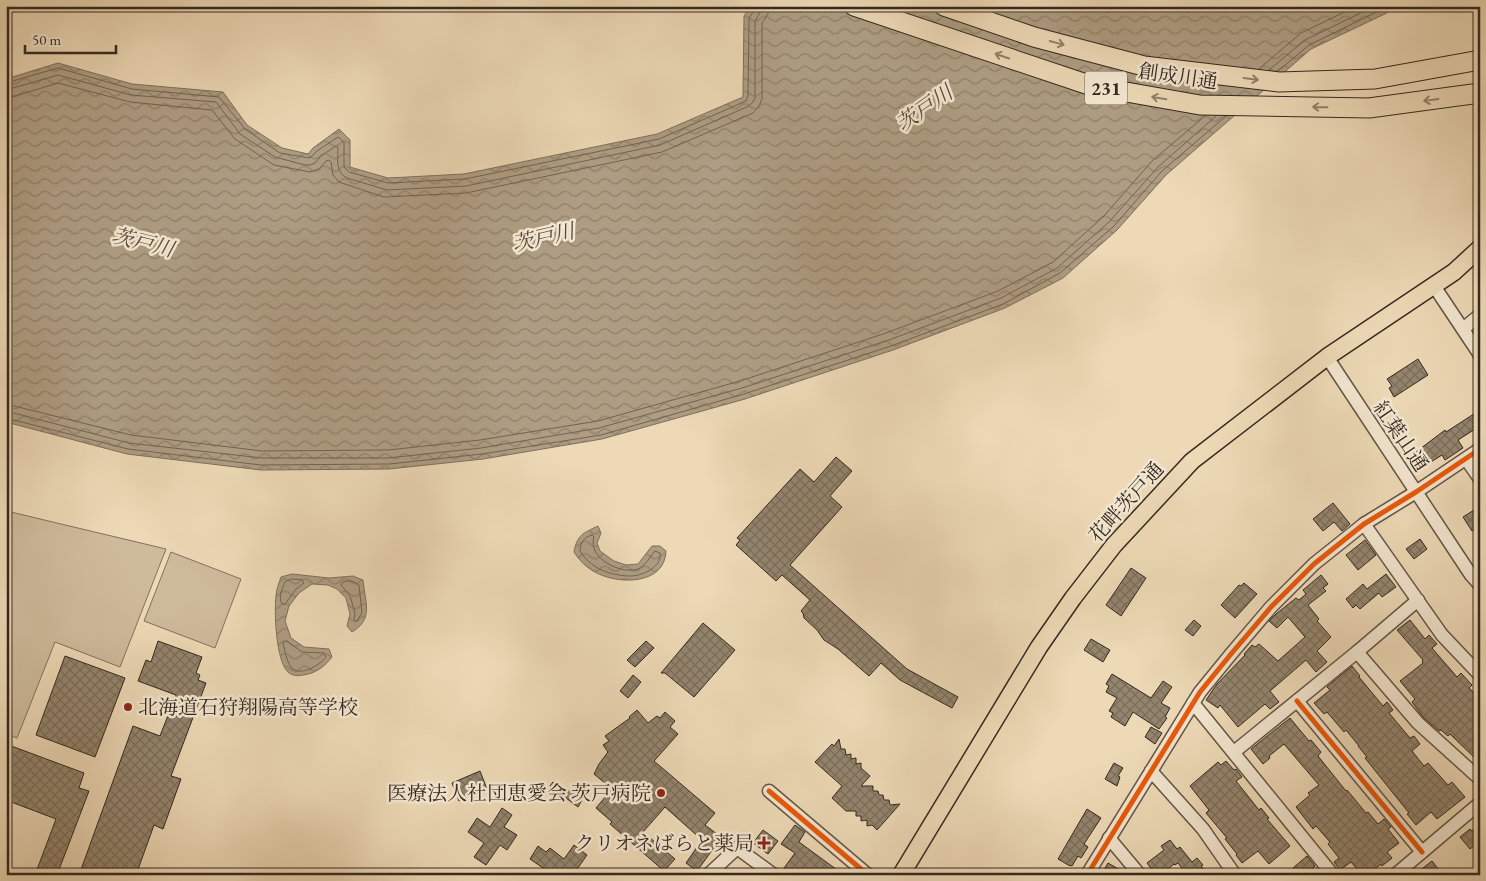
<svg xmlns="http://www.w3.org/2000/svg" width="1486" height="881" font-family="'EB Garamond','Noto Serif JP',serif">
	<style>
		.park { fill: #cebb9c; stroke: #81725e }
		.water { fill: url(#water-waves); stroke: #7d6f5b }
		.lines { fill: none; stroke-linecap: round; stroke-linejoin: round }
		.shore { stroke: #716352; stroke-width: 1 }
		.building { fill: url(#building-cross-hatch); stroke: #342920 }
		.minor-casing { stroke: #625546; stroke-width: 15 }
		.major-casing { stroke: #342920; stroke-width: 19 }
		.highway-casing { stroke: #342920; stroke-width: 21 }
		.minor { stroke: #f3e6d0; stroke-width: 12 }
		.major { stroke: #edd9b6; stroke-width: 16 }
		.highway { stroke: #edd9b6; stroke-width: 19 }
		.cycleway-casing { stroke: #f3e6d0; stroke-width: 8 }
		.cycleway { stroke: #e8590c; stroke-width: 5 }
		.oneway { stroke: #90816b }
		.poi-dot { fill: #8f2418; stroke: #f3e6d0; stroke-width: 2 }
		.labels { text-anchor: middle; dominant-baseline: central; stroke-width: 5; stroke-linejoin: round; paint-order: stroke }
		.shield { fill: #f3e6d0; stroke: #6d6255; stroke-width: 1 }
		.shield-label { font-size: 19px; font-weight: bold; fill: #342920 }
		.street-label { font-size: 20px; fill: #342920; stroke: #f3e6d0 }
		.poi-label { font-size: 20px; fill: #342920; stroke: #f3e6d0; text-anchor: end }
		.water-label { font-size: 21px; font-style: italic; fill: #594c3e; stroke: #f3e6d0 }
	</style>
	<defs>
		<pattern id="water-waves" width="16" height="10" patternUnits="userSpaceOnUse" patternTransform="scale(1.25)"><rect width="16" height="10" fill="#ae9d83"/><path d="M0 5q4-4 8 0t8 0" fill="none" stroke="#8e806b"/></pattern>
		<pattern id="building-cross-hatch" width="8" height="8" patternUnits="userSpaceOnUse" patternTransform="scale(1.25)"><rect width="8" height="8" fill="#94856e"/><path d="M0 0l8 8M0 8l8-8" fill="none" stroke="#7a6d5a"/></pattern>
	</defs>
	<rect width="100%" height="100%" fill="#edd9b6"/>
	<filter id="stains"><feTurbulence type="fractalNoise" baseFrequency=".004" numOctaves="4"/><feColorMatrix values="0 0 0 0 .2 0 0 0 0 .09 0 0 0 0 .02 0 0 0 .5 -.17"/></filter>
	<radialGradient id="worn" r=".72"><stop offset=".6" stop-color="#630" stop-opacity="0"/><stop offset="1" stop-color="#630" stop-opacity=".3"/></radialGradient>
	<!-- park -->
	<g class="park">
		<polygon points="6,510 15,513 166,549 120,667 55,642 17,738 6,734"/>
		<polygon points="171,552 241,579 215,648 144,621"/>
	</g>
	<!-- water -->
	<g class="water">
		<polygon points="751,6 1406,6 1391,11 1311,49 1166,175 1117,230 1063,278 1005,308 893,350 745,399 602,439 483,459 389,469 261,470 127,454 6,422 6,79 58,63 132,84 223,92 247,125 282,148 308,154 313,148 339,129 350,140 350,167 388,178 464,174 657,134 743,97 744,16"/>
		<path d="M 598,526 L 601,533 L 597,543 L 600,551 L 614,561 L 626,565 L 638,564 L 652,546 L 660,546 L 666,551 C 665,586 616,585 593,571 C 585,566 579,560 574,552 C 577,535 583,533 598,526 Z"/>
		<path d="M 292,574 L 329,578 L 353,576 L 363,580 C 365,602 374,619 352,632 L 347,626 L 350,614 L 346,598 L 337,589 L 328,585 L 312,584 L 299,593 L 289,606 L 285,621 L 291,638 L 304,647 L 329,649 L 332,657 C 325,666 315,674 303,675 C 298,676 292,676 288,672 C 276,661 274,612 276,596 C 276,590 279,583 281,577 Z"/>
	</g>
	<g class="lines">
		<!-- shore -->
		<g class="shore">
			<polyline points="1259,69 1301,33 1357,6"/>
			<polyline points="1269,70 1305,40 1375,6"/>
			<polyline points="1278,71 1309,45 1389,6"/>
			<polyline points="6,83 58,68 132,89 219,97 245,129 280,153 310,158 317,151 338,137 344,142 344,167 349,172 388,183 465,179 659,139 746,101 748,96 749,18 754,11 755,6"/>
			<path d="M 6,90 L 58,75 L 131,95 L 216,102 L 240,134 L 275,157 L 305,165 L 310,165 L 315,163 L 321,156 L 336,146 L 338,148 C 338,159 335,172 347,178 L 387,190 L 466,186 L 660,145 L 749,106 L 753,102 L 755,98 L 755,21 L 760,12 L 761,6"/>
			<polyline points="6,97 12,97 58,83 130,102 212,110 235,139 274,165 310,172 319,169 326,161 329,160 331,162 333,175 339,182 384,197 466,193 662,152 753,113 759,106 762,99 762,23 768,14 769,6"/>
			<polyline points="6,404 131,435 262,451 388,450 480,440 598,421 740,381 886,333 998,291 1053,262 1104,216 1152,161 1205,116"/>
			<polyline points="6,411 129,443 262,458 388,458 481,448 599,428 742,388 889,340 1001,298 1057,268 1109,222 1158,167 1216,116"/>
			<polyline points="6,418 128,449 261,465 389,464 482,454 601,435 744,394 891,346 1003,304 1060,273 1114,226 1162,171 1226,116"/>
			<path d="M 592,535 L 594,537 C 587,558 621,575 638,569 C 645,566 650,557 655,551 L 660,553 C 662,567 643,576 630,576 C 620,576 605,573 596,567 C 590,563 584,558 580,551 C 580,543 584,537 592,535 Z"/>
			<path d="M 293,579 L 302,580 L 304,583 L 296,589 L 285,604 L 282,604 C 278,597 282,589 285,582 Z"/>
			<polygon points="352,581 359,585 362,613 356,622 354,620 355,613 350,596 341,585 343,582"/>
			<path d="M 285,641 L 287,641 L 302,652 L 324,653 L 326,657 C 320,665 299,678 291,667 C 286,660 285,651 283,643 Z"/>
		</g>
	</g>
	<!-- building -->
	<g class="building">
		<polygon points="1418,359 1428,375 1394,397 1389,388 1392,386 1387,379"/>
		<polygon points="1480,410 1480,426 1458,440 1463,448 1445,460 1442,455 1426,465 1425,464 1420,467 1412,455 1445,430 1446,432"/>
		<polygon points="836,457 852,471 830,496 842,507 790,565 907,669 958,697 952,708 900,680 881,663 869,676 838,649 824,640 817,630 804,618 803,613 801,611 810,600 782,575 776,581 736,545 740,540 737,538 800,469 814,482"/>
		<polygon points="1333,503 1350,524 1342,531 1334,522 1323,531 1313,519"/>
		<polygon points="1474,510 1480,519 1480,526 1472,531 1463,517"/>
		<polygon points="1420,539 1427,549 1414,559 1406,549"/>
		<polygon points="1365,540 1376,555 1358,570 1346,555"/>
		<polygon points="1131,568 1146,578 1121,616 1106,605"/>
		<polygon points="1386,574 1396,587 1382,597 1379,593 1360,609 1356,605 1353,608 1346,599 1363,584 1367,589"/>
		<polygon points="1321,575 1328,584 1323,588 1326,591 1308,605 1319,619 1317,621 1331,637 1317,651 1327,662 1316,672 1306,660 1270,691 1279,702 1270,709 1265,704 1238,727 1220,705 1218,708 1206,700 1217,684 1245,655 1244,654 1252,645 1255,647 1259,644 1278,661 1305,637 1288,617 1277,628 1269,621 1276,614 1296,598 1299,600 1306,594 1303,590"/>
		<polygon points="1244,583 1257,594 1235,618 1221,605 1239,585 1241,586"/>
		<polygon points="1194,620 1201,626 1193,636 1185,630"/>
		<polygon points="1410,620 1425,639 1429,635 1437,644 1432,648 1457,677 1461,673 1472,685 1469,688 1480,698 1480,763 1450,734 1448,736 1441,730 1439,731 1424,718 1412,702 1415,699 1400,681 1423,663 1422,661 1423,660 1397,630"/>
		<polygon points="703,623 735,650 694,697 665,673 661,673"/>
		<polygon points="1091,639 1110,650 1103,662 1084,650"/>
		<polygon points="158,641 202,657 196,673 200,675 198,680 206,683 171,776 181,779 163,829 154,825 136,875 79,875 133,726 160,736 176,695 138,681 146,660 151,662"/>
		<polygon points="646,641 654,648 635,667 627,660"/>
		<polygon points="65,656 125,678 95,757 36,735"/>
		<polygon points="1352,666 1360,676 1359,677 1383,706 1387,702 1393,710 1389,713 1410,738 1414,736 1420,744 1412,751 1424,766 1428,763 1448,785 1452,782 1465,797 1437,819 1431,812 1416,825 1407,814 1409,813 1365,758 1367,757 1358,746 1359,746 1346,730 1344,732 1327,712 1324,714 1314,703 1330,690 1327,687"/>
		<polygon points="1112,674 1151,698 1163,681 1172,687 1161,703 1170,708 1165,717 1167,718 1159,729 1133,712 1125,726 1111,717 1113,713 1109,711 1117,698 1106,692 1109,686 1106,684"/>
		<polygon points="633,675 641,682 628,698 620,691"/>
		<polygon points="637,710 648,723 657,716 660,718 665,712 675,721 670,727 678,734 654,761 715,813 705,825 725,840 717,851 713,849 697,871 686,863 702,840 665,807 643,832 675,859 664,871 610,824 612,822 596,808 612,789 594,774 599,764 608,752 603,745 609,741 605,736 630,718 629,717"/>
		<polygon points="1290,718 1309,741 1311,740 1321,752 1318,756 1346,791 1347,790 1366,813 1368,812 1378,824 1384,819 1391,827 1388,829 1399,843 1387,852 1392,858 1382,866 1381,864 1368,875 1362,875 1351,862 1340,870 1334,862 1339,858 1328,844 1330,842 1316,826 1313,829 1296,807 1310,795 1308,793 1319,785 1284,744 1269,756 1270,758 1263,764 1251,749"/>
		<polygon points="1151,727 1162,733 1155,744 1145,737"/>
		<polygon points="839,739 841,749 845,749 846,755 851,754 851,759 856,758 856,764 861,763 861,768 870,776 861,786 873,786 873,791 878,791 879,795 883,795 884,800 889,800 890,805 900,804 877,830 872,825 867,826 867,820 861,821 861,816 856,816 856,811 846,811 832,798 842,786 815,762 832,744 834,746"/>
		<polygon points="6,744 84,773 79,788 89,791 57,875 35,875 56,819 6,800"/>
		<polygon points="1226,761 1234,770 1236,769 1242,777 1236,781 1259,810 1261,808 1269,818 1267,819 1290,846 1269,864 1258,851 1242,863 1236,855 1237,854 1225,839 1227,838 1206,813 1209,810 1190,786 1218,762 1221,765"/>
		<polygon points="1114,763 1123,768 1118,776 1120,777 1117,786 1105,779"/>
		<polygon points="480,771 487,789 459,801 452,783"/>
		<polygon points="553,782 583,798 578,807 550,786"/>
		<polygon points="502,808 512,815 504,827 517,835 507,850 500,845 486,865 474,857 484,843 468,832 477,818 490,827"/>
		<polygon points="1087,809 1101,818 1084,844 1088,847 1081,858 1078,856 1072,866 1070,865 1070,866 1058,859"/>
		<polygon points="795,825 805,832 799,842 844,875 814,875 807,870 806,873 799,868 794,875 784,868 795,853 781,844"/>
		<polygon points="1480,825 1480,841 1470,849 1460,837 1470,829 1472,831"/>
		<polygon points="763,830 778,841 768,854 753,843"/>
		<polygon points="1170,840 1177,849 1180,847 1192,862 1197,858 1203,865 1201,866 1208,875 1187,875 1178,863 1175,865 1174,864 1161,875 1156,875 1147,863 1164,850 1161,846"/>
		<polygon points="574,845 587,855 573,875 553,875 530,859 538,846 546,852 550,848 564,859"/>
		<polygon points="1307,856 1315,866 1305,875 1298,875 1293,868"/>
		<polygon points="1432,861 1443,875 1414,875"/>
		<polygon points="1108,863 1129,875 1101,875"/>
	</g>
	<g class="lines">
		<defs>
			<g id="minor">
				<polyline points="1434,286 1480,355"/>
				<polyline points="1463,329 1480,315"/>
				<polyline points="1327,357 1471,575 1480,585"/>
				<polyline points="1466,459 1480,479"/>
				<polyline points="1364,524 1442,635 1480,675"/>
				<polyline points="1357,652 1418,723 1480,779"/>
				<polyline points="1297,701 1422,852"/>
				<polyline points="1193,703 1333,875"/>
				<polyline points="1234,752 1357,652 1418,600"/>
				<polyline points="1151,771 1203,829 1235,875"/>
				<polyline points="769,791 868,875"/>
				<polyline points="1109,838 1140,875"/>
				<polyline points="708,875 737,848 774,875"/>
				<polyline points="1087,875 1200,692 1231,654 1271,607 1314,564 1364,524 1416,492 1480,449"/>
				<polyline points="1395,875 1480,803"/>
			</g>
			<polyline id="major" points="901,875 1039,647 1073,598 1114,545 1192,461 1327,357 1454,272 1480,248"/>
			<g id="highway">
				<polyline points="854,6 1092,86 1200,105 1369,108 1480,93"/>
				<polyline points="944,6 1034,37 1144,66 1279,82 1375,79 1480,60"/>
			</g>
		</defs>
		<!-- minor casing -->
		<use href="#minor" class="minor-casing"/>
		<!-- major casing -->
		<use href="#major" class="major-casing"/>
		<!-- highway casing -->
		<use href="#highway" class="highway-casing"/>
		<!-- minor -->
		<use href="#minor" class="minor"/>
		<!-- major -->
		<use href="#major" class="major"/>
		<!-- highway -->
		<use href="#highway" class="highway"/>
		<defs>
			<g id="cycleway">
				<polyline points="1297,701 1422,852"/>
				<polyline points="769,791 868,875"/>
				<polyline points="1087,875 1200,692 1231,654 1271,607 1314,564 1364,524 1416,492 1480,449"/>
			</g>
		</defs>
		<!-- cycleway casing -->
		<use href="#cycleway" class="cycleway-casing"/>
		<!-- cycleway -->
		<use href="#cycleway" class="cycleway"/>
	</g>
	<!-- one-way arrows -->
	<defs><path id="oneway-shaft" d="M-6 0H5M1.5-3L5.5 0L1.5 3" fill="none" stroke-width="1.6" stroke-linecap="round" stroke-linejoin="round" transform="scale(1.25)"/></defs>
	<g class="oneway">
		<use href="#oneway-shaft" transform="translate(1057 43) rotate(15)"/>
		<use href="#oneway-shaft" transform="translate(1002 56) rotate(-161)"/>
		<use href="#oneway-shaft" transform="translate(1251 79) rotate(7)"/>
		<use href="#oneway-shaft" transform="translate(1159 98) rotate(-170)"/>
		<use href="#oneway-shaft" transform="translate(1431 100) rotate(172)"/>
		<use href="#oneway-shaft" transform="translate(1320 107) rotate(-179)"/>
	</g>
	<!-- markers -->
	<g class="poi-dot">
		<circle cx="128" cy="707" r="5"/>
		<circle cx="661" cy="793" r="5"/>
		<path d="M761.5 835.5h5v5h5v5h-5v5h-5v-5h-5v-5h5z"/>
	</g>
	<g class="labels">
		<!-- shield labels -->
		<rect class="shield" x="1085" y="71.5" width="42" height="33" rx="4"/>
		<g class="shield-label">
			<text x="1106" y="88">231</text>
		</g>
		<!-- street labels -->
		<g class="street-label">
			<text transform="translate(1178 76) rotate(8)">創成川通</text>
			<text transform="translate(1401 436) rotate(56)">紅葉山通</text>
			<text transform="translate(1126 502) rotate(-48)">花畔茨戸通</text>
		</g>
		<!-- poi labels -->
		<g class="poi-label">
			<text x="138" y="707" text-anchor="start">北海道石狩翔陽高等学校</text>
			<text x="651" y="793">医療法人社団恵愛会 茨戸病院</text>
			<text x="754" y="843">クリオネばらと薬局</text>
		</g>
		<!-- water labels -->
		<g class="water-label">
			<text transform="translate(924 108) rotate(-35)">茨戸川</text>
			<text transform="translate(543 237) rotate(-13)">茨戸川</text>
			<text transform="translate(143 242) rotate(14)">茨戸川</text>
		</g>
	</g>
	<!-- margin -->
	<rect width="1486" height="881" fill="none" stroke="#edd9b6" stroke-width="25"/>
	<rect x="8" y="8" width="1471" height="866" fill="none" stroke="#342920" stroke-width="2.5"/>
	<rect x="12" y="12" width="1461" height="856" fill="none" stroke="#342920"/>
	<!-- scale -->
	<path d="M25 45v8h91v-8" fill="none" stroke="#342920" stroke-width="2.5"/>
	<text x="32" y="45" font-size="15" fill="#342920" stroke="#f3e6d0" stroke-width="4" paint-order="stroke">50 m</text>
	<rect width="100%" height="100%" filter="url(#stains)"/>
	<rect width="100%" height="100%" fill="url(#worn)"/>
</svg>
